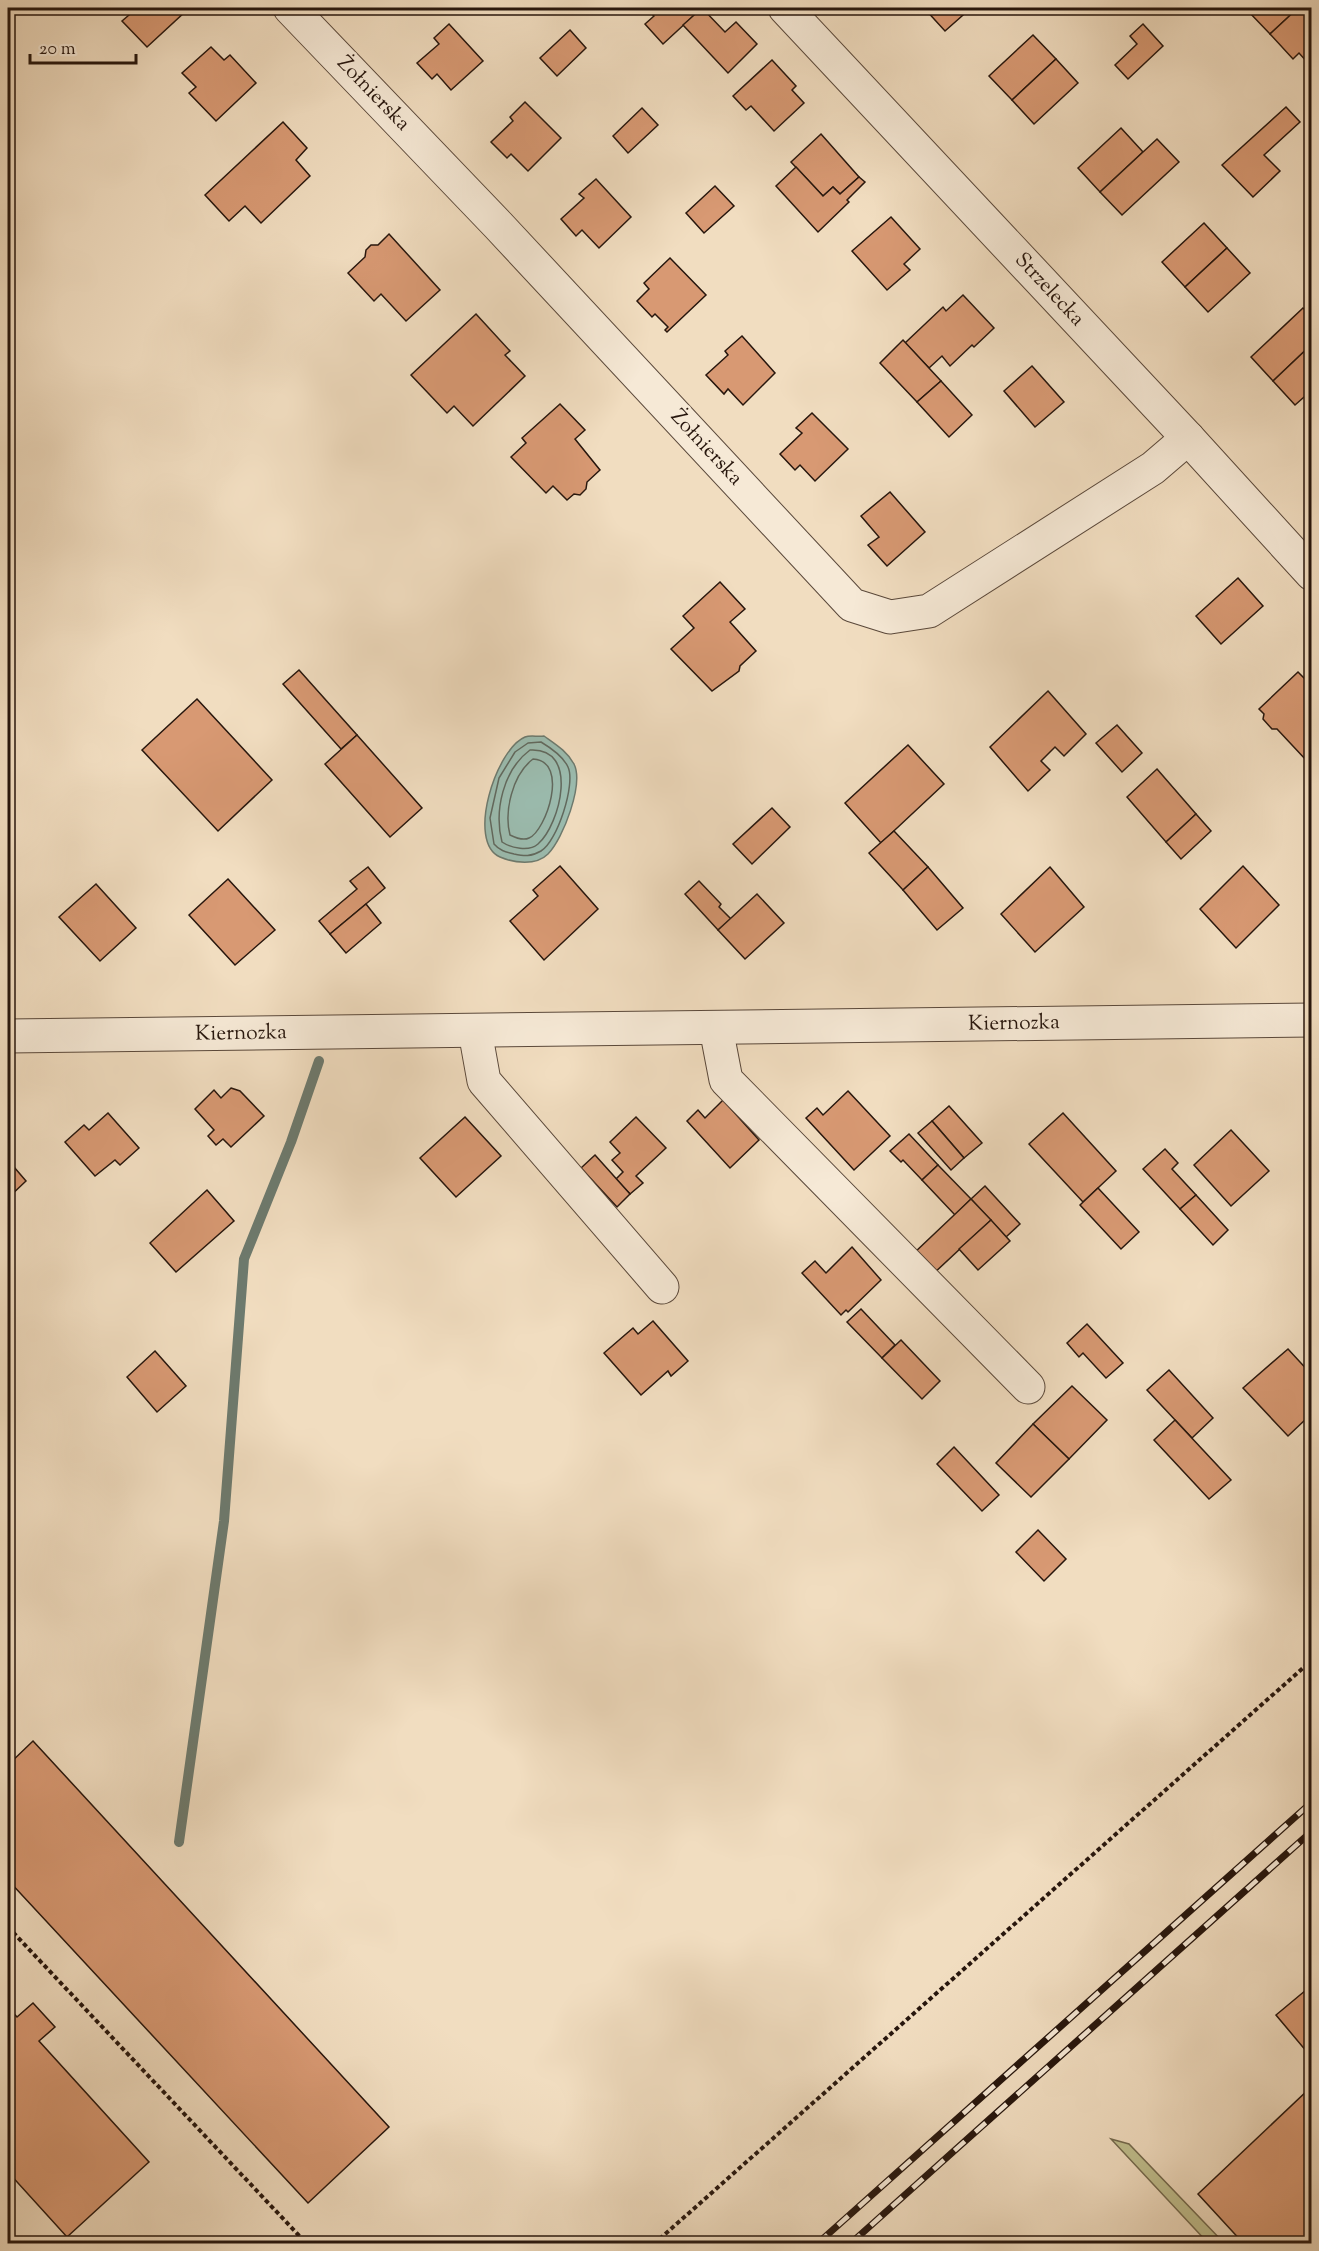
<svg xmlns="http://www.w3.org/2000/svg" width="1319" height="2251" font-family="'Sorts Mill Goudy',serif">
	<style>
		.green { fill: #c0bf8e; stroke: #746a4e; stroke-width: 1.5 }
		.water { fill: #9bbcaf; stroke: #6d7a6e; stroke-width: 1.5 }
		.lines { fill: none; stroke-linecap: round; stroke-linejoin: round }
		.shore { stroke: #61695e; stroke-width: 1.5 }
		.stream { stroke: #6d7a6e; stroke-width: 10 }
		.building { fill: #d89973; stroke: #27160d; stroke-width: 1.5 }
		.minor-casing { stroke: #5a483a; stroke-width: 35 }
		.path { stroke: #27160d; stroke-width: 4; stroke-dasharray: 4.5 3; stroke-linecap: butt }
		.minor { stroke: #f6e9d6; stroke-width: 33 }
		.rail-casing { stroke: #27160d; stroke-width: 7 }
		.rail { stroke: #f6e9d6; stroke-width: 4.5; stroke-dasharray: 14; stroke-linecap: butt }
		.labels { text-anchor: middle; dominant-baseline: central; stroke-width: 5; stroke-linejoin: round; paint-order: stroke }
		.street-label { font-size: 21px; fill: #27160d; stroke: #f6e9d6 }
	</style>
	<rect width="100%" height="100%" fill="#f1ddc0"/>
	<filter id="stains"><feTurbulence type="fractalNoise" baseFrequency=".00333" numOctaves="4"/><feColorMatrix values="0 0 0 0 .2 0 0 0 0 .09 0 0 0 0 .02 0 0 0 .5 -.17"/></filter>
	<radialGradient id="worn" r=".72"><stop offset=".6" stop-color="#630" stop-opacity="0"/><stop offset="1" stop-color="#630" stop-opacity=".3"/></radialGradient>
	<!-- green -->
	<polygon class="green" points="1111,2139 1129,2144 1224,2243 1208,2243"/>
	<!-- water -->
	<path class="water" d="M 544,736 C 555,744 567,751 574,764 C 584,784 563,839 548,854 C 536,866 514,863 500,857 C 466,842 496,749 525,737 C 530,735 538,737 544,736 Z"/>
	<g class="lines">
		<!-- shore -->
		<g class="shore">
			<path d="M 541,742 C 551,748 563,756 568,767 C 576,784 557,842 541,851 C 531,857 524,856 514,854 C 506,852 500,851 494,844 L 490,818 L 499,778 L 515,752 L 528,743 Z"/>
			<path d="M 530,750 C 580,747 560,825 538,844 C 529,852 511,848 502,842 C 494,811 503,770 530,750 Z"/>
			<path d="M 533,759 C 570,761 546,831 529,838 C 523,841 516,838 510,835 C 504,812 512,775 533,759 Z"/>
		</g>
		<!-- stream -->
		<polyline class="stream" points="179,1842 224,1521 244,1259 291,1142 319,1061"/>
	</g>
	<!-- building -->
	<g class="building">
		<polygon points="122,8 184,8 187,10 147,47 122,21 129,15"/>
		<polygon points="646,8 702,8 663,44 645,24 654,16"/>
		<polygon points="702,8 725,32 736,22 757,44 728,73 683,25"/>
		<polygon points="924,8 971,8 945,31"/>
		<polygon points="1251,8 1298,8 1270,34 1248,11"/>
		<polygon points="1298,8 1312,8 1312,59 1308,63 1299,53 1293,59 1270,34"/>
		<polygon points="449,24 483,61 451,90 437,74 432,79 417,63 439,44 434,38"/>
		<polygon points="1143,24 1163,46 1128,79 1115,65 1137,44 1130,36"/>
		<polygon points="570,30 586,48 557,76 540,58"/>
		<polygon points="1033,35 1056,59 1012,100 989,76"/>
		<polygon points="211,47 224,60 230,55 256,83 216,121 189,93 196,87 182,73"/>
		<polygon points="1056,59 1078,83 1034,124 1012,100"/>
		<polygon points="772,60 796,86 792,90 804,103 774,131 751,106 746,110 733,96"/>
		<polygon points="525,102 561,138 528,171 511,154 507,158 491,142 513,121 510,117"/>
		<polygon points="1286,107 1300,122 1264,155 1280,171 1253,197 1222,165"/>
		<polygon points="642,108 658,125 628,153 613,136"/>
		<polygon points="283,122 307,148 296,160 310,176 261,223 245,206 229,221 205,195"/>
		<polygon points="1121,128 1143,152 1100,192 1078,168"/>
		<polygon points="821,134 859,177 840,194 833,187 823,196 791,162"/>
		<polygon points="1157,139 1179,162 1122,215 1100,192"/>
		<polygon points="796,167 823,196 833,187 840,194 859,177 865,182 847,200 849,202 818,232 776,186"/>
		<polygon points="596,179 631,217 599,248 582,230 576,236 561,219 584,198 579,194"/>
		<polygon points="715,186 734,206 704,233 686,213"/>
		<polygon points="891,217 920,249 904,264 910,270 887,290 852,251"/>
		<polygon points="1204,223 1227,248 1185,287 1162,262"/>
		<polygon points="389,234 440,290 406,321 381,294 374,301 348,273 365,257 366,250 371,245 378,245"/>
		<polygon points="1227,248 1250,273 1208,312 1185,287"/>
		<polygon points="670,258 706,295 667,332 665,330 668,327 655,314 652,317 637,301 649,289 644,283"/>
		<polygon points="963,295 994,328 974,347 972,345 950,366 942,356 929,368 905,343 943,307 946,311"/>
		<polygon points="1303,308 1312,316 1312,344 1273,381 1251,357"/>
		<polygon points="476,314 510,351 505,355 525,376 473,426 454,406 447,413 411,375"/>
		<polygon points="742,336 775,373 743,405 728,389 724,394 706,375 728,355 725,351"/>
		<polygon points="903,340 941,381 917,402 880,363"/>
		<polygon points="1312,344 1312,390 1295,405 1273,381"/>
		<polygon points="1032,366 1064,402 1035,427 1004,391"/>
		<polygon points="941,381 972,415 949,437 917,402"/>
		<polygon points="560,404 585,430 575,439 600,470 587,482 586,489 580,495 574,494 567,500 553,486 546,493 511,457 526,443 522,438"/>
		<polygon points="812,413 848,449 815,481 800,465 795,470 780,454 802,433 796,428"/>
		<polygon points="890,492 925,532 887,566 868,545 879,537 861,516"/>
		<polygon points="1238,578 1263,606 1221,644 1196,616"/>
		<polygon points="720,582 745,609 730,622 756,651 740,666 739,671 712,691 671,649 694,628 683,616"/>
		<polygon points="299,670 357,735 341,749 283,684"/>
		<polygon points="1298,672 1312,686 1312,755 1306,760 1277,729 1272,729 1263,719 1264,714 1259,709"/>
		<polygon points="1048,691 1086,734 1064,756 1055,747 1041,761 1050,770 1028,791 990,747"/>
		<polygon points="197,699 272,780 218,831 142,750"/>
		<polygon points="1117,725 1142,753 1122,772 1096,743"/>
		<polygon points="357,735 422,808 390,837 325,764"/>
		<polygon points="908,745 944,784 881,843 845,803"/>
		<polygon points="1157,769 1196,814 1166,842 1127,797"/>
		<polygon points="772,808 790,827 752,864 733,844"/>
		<polygon points="1196,814 1211,831 1181,859 1166,842"/>
		<polygon points="894,831 928,867 903,890 869,853"/>
		<polygon points="560,866 598,909 544,960 510,921 538,896 533,890"/>
		<polygon points="1243,866 1279,905 1236,948 1200,909"/>
		<polygon points="368,867 385,888 330,934 319,921 357,889 350,881"/>
		<polygon points="928,867 963,908 937,930 903,890"/>
		<polygon points="1050,867 1084,907 1035,952 1001,914"/>
		<polygon points="228,879 275,930 235,965 189,915"/>
		<polygon points="699,881 721,904 719,907 731,919 718,930 685,894"/>
		<polygon points="96,884 136,928 100,961 59,917"/>
		<polygon points="757,894 784,923 745,959 718,930"/>
		<polygon points="366,904 381,923 346,953 330,934"/>
		<polygon points="231,1088 240,1091 264,1116 231,1147 223,1139 216,1145 208,1136 214,1130 195,1109 214,1090 221,1098"/>
		<polygon points="848,1091 890,1136 854,1170 806,1118 817,1108 823,1115"/>
		<polygon points="723,1100 759,1140 730,1168 687,1121 698,1110 705,1118"/>
		<polygon points="949,1106 982,1143 964,1158 932,1121"/>
		<polygon points="108,1113 139,1148 120,1165 115,1160 95,1176 65,1142 84,1125 89,1130"/>
		<polygon points="1063,1113 1116,1171 1083,1202 1029,1144"/>
		<polygon points="465,1117 501,1156 456,1197 420,1158"/>
		<polygon points="636,1117 666,1148 636,1176 643,1183 630,1194 616,1179 623,1172 612,1160 620,1153 610,1142"/>
		<polygon points="932,1121 964,1158 951,1170 918,1133"/>
		<polygon points="1231,1130 1269,1171 1231,1206 1194,1165"/>
		<polygon points="909,1134 938,1165 922,1180 903,1160 901,1162 890,1151"/>
		<polygon points="1165,1149 1178,1163 1172,1169 1196,1195 1180,1209 1143,1169"/>
		<polygon points="595,1155 630,1194 617,1207 581,1168"/>
		<polygon points="8,1160 26,1181 8,1198"/>
		<polygon points="938,1165 971,1199 955,1215 922,1180"/>
		<polygon points="985,1186 1020,1224 1006,1237 971,1199"/>
		<polygon points="1098,1188 1139,1232 1121,1249 1080,1205"/>
		<polygon points="207,1190 234,1221 176,1272 150,1243"/>
		<polygon points="1196,1195 1228,1230 1213,1245 1180,1209"/>
		<polygon points="971,1199 991,1220 932,1275 913,1254"/>
		<polygon points="991,1220 1010,1241 978,1270 959,1249"/>
		<polygon points="852,1247 881,1280 848,1312 846,1310 841,1315 802,1273 815,1261 826,1273"/>
		<polygon points="861,1309 895,1345 882,1358 847,1322"/>
		<polygon points="653,1321 688,1361 671,1376 668,1371 641,1395 604,1353 633,1328 638,1334"/>
		<polygon points="1087,1324 1123,1363 1106,1378 1083,1353 1079,1357 1067,1343"/>
		<polygon points="901,1340 940,1381 922,1399 882,1358"/>
		<polygon points="1288,1349 1312,1375 1312,1411 1305,1416 1307,1418 1288,1436 1243,1388"/>
		<polygon points="155,1351 186,1386 157,1412 127,1377"/>
		<polygon points="1169,1370 1213,1418 1192,1438 1147,1390"/>
		<polygon points="1072,1386 1107,1420 1069,1459 1033,1424"/>
		<polygon points="1175,1420 1231,1480 1209,1499 1154,1440"/>
		<polygon points="1033,1424 1069,1459 1031,1497 996,1463"/>
		<polygon points="954,1447 999,1495 982,1511 937,1464"/>
		<polygon points="1038,1530 1066,1559 1044,1581 1016,1552"/>
		<polygon points="33,1741 389,2127 308,2203 8,1880 8,1765"/>
		<polygon points="1312,1985 1312,2058 1276,2015"/>
		<polygon points="33,2003 55,2027 39,2041 149,2162 67,2237 8,2172 8,2007 17,2017"/>
		<polygon points="1309,2089 1312,2091 1312,2233 1301,2244 1244,2244 1198,2194"/>
	</g>
	<g class="lines">
		<defs>
			<g id="minor">
				<polyline points="290,8 498,225 852,605 890,617 929,611 1153,468 1188,438"/>
				<polyline points="785,8 1188,438 1312,574"/>
				<polyline points="716,1028 726,1080 1028,1387"/>
				<polyline points="475,1031 484,1081 662,1287"/>
				<polyline points="8,1036 1312,1020"/>
			</g>
		</defs>
		<!-- minor casing -->
		<use href="#minor" class="minor-casing"/>
		<!-- path -->
		<g class="path">
			<polyline points="8,1927 307,2244"/>
			<polyline points="654,2244 1312,1660"/>
		</g>
		<!-- minor -->
		<use href="#minor" class="minor"/>
		<defs>
			<g id="rail">
				<polyline points="817,2244 1312,1802"/>
				<polyline points="850,2244 1312,1831"/>
			</g>
		</defs>
		<!-- rail casing -->
		<use href="#rail" class="rail-casing"/>
		<!-- rail -->
		<use href="#rail" class="rail"/>
	</g>
	<g class="labels">
		<!-- street labels -->
		<g class="street-label">
			<text transform="translate(373 94) rotate(46)">Żołnierska</text>
			<text transform="translate(1049 290) rotate(47)">Strzelecka</text>
			<text transform="translate(706 448) rotate(47)">Żołnierska</text>
			<text transform="translate(1014 1024) rotate(-1)">Kiernozka</text>
			<text transform="translate(241 1034) rotate(-1)">Kiernozka</text>
		</g>
	</g>
	<!-- margin -->
	<rect width="1319" height="2251" fill="none" stroke="#f1ddc0" stroke-width="30"/>
	<rect x="9" y="9" width="1301" height="2233" fill="none" stroke="#27160d" stroke-width="3"/>
	<rect x="15" y="15" width="1289" height="2221" fill="none" stroke="#27160d" stroke-width="1.5"/>
	<!-- scale -->
	<path d="M30 54v9h106v-9" fill="none" stroke="#27160d" stroke-width="3"/>
	<text x="39" y="54" font-size="18" fill="#27160d" stroke="#f6e9d6" stroke-width="4.5" paint-order="stroke">20 m</text>
	<rect width="100%" height="100%" filter="url(#stains)"/>
	<rect width="100%" height="100%" fill="url(#worn)"/>
</svg>
